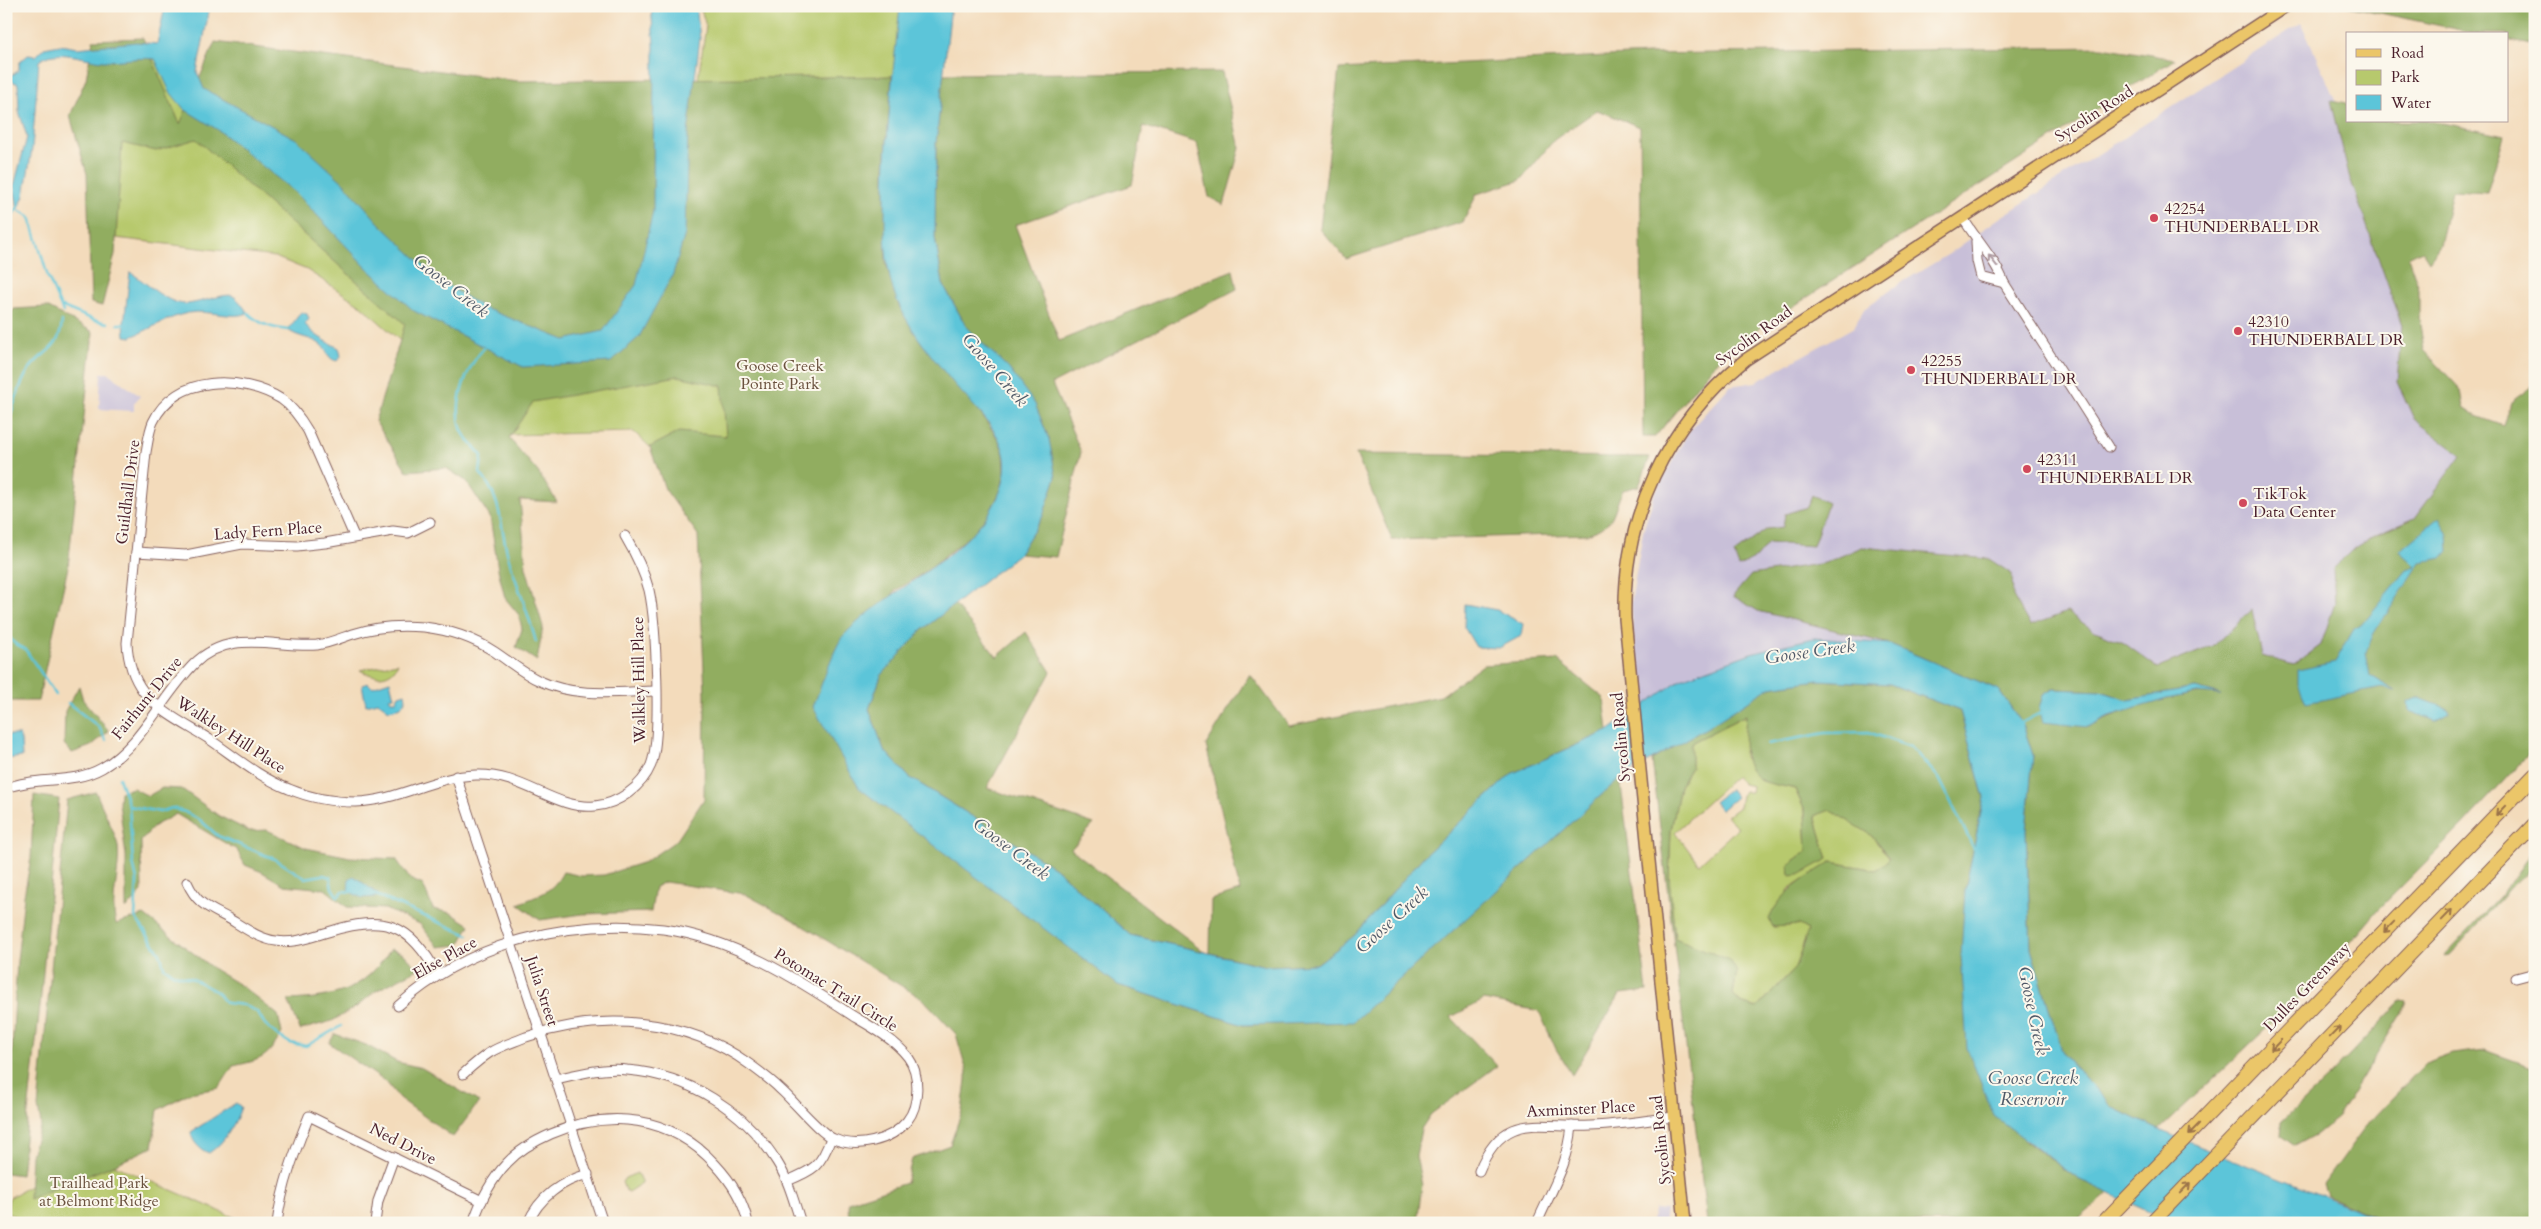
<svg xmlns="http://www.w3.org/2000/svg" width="2541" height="1229" font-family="Cardo,serif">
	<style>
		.industrial { fill: #c8bfd8 }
		.green { fill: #b7c96d; stroke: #80744c; fill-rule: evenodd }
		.forest { fill: #91ad60; stroke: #6e6646; fill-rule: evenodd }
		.water { fill: #5cc5d9; stroke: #537282 }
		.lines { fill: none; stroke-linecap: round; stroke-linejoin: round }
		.stream { stroke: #5cc5d9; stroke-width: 2.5 }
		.minor-casing { stroke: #85615d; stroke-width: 11 }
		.major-casing { stroke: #85615d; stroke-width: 14 }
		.highway-casing { stroke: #85615d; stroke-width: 16 }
		.minor { stroke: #fff; stroke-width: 9 }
		.major { stroke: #ebc669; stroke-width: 11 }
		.highway { stroke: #ebc669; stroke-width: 14 }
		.oneway { stroke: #ae9aa0 }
		.oneway2 { stroke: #9a724a }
		.poi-dot { fill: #d1495b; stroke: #fbf7ec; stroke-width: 2 }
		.labels { text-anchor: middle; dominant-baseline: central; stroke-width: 4; stroke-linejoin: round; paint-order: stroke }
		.street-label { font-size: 16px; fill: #4a1f2b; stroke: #fbf7ec }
		.poi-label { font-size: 16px; fill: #4a1f2b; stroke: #fbf7ec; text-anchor: start }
		.park-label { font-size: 16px; fill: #6b523f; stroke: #fbf7ec }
		.water-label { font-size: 18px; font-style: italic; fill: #505968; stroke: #fbf7ec }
	</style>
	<rect width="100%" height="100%" fill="#fbf7ec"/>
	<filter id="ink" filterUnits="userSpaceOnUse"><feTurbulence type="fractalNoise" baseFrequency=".02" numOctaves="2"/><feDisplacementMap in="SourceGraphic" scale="10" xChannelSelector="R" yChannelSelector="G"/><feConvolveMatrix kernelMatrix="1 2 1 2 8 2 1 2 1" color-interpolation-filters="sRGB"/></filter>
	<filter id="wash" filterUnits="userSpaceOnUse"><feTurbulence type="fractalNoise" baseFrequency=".0096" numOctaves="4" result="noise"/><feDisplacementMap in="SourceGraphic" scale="20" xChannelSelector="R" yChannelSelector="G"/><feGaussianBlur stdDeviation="1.12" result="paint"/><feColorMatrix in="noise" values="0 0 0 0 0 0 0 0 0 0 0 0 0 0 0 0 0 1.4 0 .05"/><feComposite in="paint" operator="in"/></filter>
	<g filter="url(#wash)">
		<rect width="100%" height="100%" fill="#f3dbbb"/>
		<!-- industrial -->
		<g class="industrial">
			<polygon points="2301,23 2405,256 2420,352 2451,412 2535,453 2535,747 2461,827 2378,910 2324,974 2023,725 1999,690 1890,644 1751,653 1681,679 1639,709 1631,603 1643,531 1655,493 1689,431 1730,386 1756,382 1854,327 1864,309 1891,289 1949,254 1998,219"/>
			<polygon points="101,373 108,373 140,396 134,403 134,411 99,409"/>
			<polygon points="1655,1209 1666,1210 1664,1223 1650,1223"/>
		</g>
		<!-- green -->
		<g class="green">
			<polygon points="700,6 905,6 911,325 895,591 815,661 721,537 650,447 634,432 466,436 414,353 359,304 307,270 275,257 116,238 119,60 155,59 184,109 285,192 698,79 706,26"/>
			<path d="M 398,663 C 391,680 373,678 360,670 Z"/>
			<path d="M 1746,715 L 1744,757 L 1762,781 L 1795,789 L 1805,811 L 1807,851 L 1789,865 L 1828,859 L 1815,816 L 1831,809 L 1870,834 L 1890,859 L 1876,870 L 1831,862 L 1789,889 L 1773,927 L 1799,925 L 1808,930 L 1795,968 L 1757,1008 L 1740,1003 L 1733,994 L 1737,972 L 1675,938 L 1669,878 L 1671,830 L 1680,786 L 1691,767 L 1690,743 ZM 1736,776 L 1743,784 L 1752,786 L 1751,792 L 1745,792 L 1741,795 L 1739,807 L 1727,816 L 1738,828 L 1699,864 L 1675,832 Z"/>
			<polygon points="103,1158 114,1165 247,1223 32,1223 7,1213 9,1198 33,1184"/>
			<polygon points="637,1173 642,1183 628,1192 625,1190 622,1182 625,1178"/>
		</g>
		<!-- forest -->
		<g class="forest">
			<polygon points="2347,6 2535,6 2535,46 2507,40 2507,34 2479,34"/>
			<path d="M 143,38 L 180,124 L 215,42 L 518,81 L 892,76 L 885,168 L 886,263 L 899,306 L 921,342 L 971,400 L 999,440 L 1004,454 L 1005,472 L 1001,490 L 989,514 L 972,534 L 926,571 L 895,591 L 813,707 L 1118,985 L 1243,1025 L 1353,1021 L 1620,778 L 1647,991 L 1620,994 L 1572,1075 L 1556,1049 L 1539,1011 L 1484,1000 L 1451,1017 L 1497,1066 L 1431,1114 L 1421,1129 L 1416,1156 L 1422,1185 L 1417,1223 L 849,1223 L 848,1202 L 906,1183 L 912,1159 L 950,1145 L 962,1111 L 967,1072 L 956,1034 L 923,999 L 793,920 L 745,894 L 665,882 L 655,887 L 651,912 L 583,914 L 540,920 L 518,904 C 539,895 552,893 563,872 L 582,876 L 604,875 L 645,862 L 677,840 L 704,799 L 705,694 L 698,535 L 665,489 L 650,447 L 679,432 L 726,436 L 722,386 L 678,376 L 533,402 L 509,438 L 538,472 L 557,502 L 520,500 L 526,567 L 543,627 L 537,661 L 516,647 L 522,629 L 519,615 L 505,598 L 498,569 L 490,517 L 466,481 L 446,468 L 407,471 L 375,421 L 405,324 L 196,139 L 156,151 L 122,143 L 115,254 L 102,306 L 91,303 L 87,174 L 70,116 L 86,79 L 93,40 Z"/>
			<polygon points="2102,47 2175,59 1726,350 1655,437 1643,437 1640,127 1597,110 1554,140 1521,180 1477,194 1463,222 1346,259 1320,229 1339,69 1649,54"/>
			<polygon points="1222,72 1240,148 1224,205 1209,197 1197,143 1143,126 1132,185 1015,225 1059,341 1233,270 1237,289 1052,384 1081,452 1056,557 1019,554 1043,516 1049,439 1035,405 1009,369 967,328 943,284 935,238 936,143 943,74"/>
			<path d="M 2331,100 L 2347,103 L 2347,121 L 2434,121 L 2504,136 L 2487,193 L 2452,191 L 2440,246 L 2429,261 L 2422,250 L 2408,257 L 2419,289 L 2419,318 L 2424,350 L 2461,390 L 2464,408 L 2476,416 L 2504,426 L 2511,402 L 2535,384 L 2535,747 L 2461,827 L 2378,910 L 2324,974 L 2159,1130 L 2112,1107 L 2063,1054 L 2031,949 L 2026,831 L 2033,755 L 2023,725 L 1999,690 L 1890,644 L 1758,611 L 1733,596 L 1751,575 L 1825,563 L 1862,547 L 1989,559 L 2012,574 L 2013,596 L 2030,626 L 2067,612 L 2093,630 L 2124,643 L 2158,668 L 2213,646 L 2252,610 L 2262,656 L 2294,665 L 2321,645 L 2335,603 L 2333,569 L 2352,550 L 2376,535 L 2415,518 L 2461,455 L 2414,419 L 2397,381 L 2402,325 L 2349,175 ZM 2195,688 L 2218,694 C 2210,694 2202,693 2194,694 C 2160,699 2118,711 2087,727 L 2053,689 L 2101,691 L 2128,700 Z"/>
			<polygon points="47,307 93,332 68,567 38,701 6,701 6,322 14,309"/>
			<path d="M 1356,454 L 1650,457 L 1639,486 L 1623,490 C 1611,514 1617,524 1587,534 L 1392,540 Z"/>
			<polygon points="1812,495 1828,503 1813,546 1768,543 1756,558 1739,567 1734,554 1767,529 1783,527 1785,514 1807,507"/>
			<polygon points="954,604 997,657 1026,632 1051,672 987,788 1094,824 1071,849 1205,952 1130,935 1055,868 909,777 884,750 869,709 881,676 893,661 922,630"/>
			<polygon points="1557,660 1604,698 1608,731 1511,774 1424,856 1354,936 1317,964 1266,966 1210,953 1211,900 1240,891 1206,745 1250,674 1289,726 1441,696 1483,665"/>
			<path d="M 1818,680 L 1890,684 L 1960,711 L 1984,798 L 1965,890 L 2024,1140 L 2078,1179 L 2109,1193 L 2074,1223 L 1707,1223 L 1652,760 L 1770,687 ZM 1746,715 C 1745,737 1738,766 1761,780 C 1770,785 1785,786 1795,789 L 1805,811 L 1807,851 L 1789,865 L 1790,876 L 1799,875 L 1828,859 L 1815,816 L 1830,810 L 1870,834 L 1890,858 L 1876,870 L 1831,862 C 1806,878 1782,890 1769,919 L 1773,927 L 1799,925 L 1808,930 L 1795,968 L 1757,1008 L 1740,1003 L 1733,994 L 1737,972 L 1730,960 L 1675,938 L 1669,878 L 1671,830 L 1680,786 L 1691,767 L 1691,743 Z"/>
			<polygon points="79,686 83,700 109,731 91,746 72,753 64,744 65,711"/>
			<polygon points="133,788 148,796 162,788 182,789 219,816 249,831 267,830 306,848 350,857 396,859 410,879 423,885 433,909 451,913 470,925 459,945 438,947 420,924 385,909 347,907 325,889 284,885 262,872 245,865 237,850 176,814 154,826 141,841 142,892 126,909 126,856 119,803 120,792"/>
			<path d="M 96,792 C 101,806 116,834 118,846 C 121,872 109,900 116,924 L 144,915 L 215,970 L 243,987 L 278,1015 L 282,1033 C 267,1059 261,1060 233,1066 L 219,1088 L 189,1093 L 158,1110 L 152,1147 L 114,1165 L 29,1199 L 31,1155 L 41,1124 L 38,1107 L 67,800 Z"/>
			<polygon points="34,795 59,799 40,1006 21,1175 6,1173 6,1162 17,961 24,896 31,858"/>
			<polygon points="2535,847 2535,864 2513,885 2450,955 2444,956 2502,894"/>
			<path d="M 391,949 L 404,954 L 418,969 L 374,992 L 358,1006 L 332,1021 L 300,1030 L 288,1000 C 336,998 363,991 391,949 Z"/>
			<polygon points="2402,1001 2407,1002 2406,1006 2338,1117 2317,1134 2295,1146 2281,1136 2282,1121 2330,1076"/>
			<polygon points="335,1034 366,1045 397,1062 422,1068 479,1102 453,1137 399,1098 387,1083 329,1043"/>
			<polygon points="2484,1050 2535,1068 2535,1223 2390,1223 2327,1196 2323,1185 2370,1121 2425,1064 2453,1054"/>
		</g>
		<!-- water -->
		<g class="water">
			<path d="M 165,6 L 210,6 L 197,72 L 204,89 L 296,139 L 344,183 L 379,223 L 439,280 L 482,307 L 565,340 L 603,331 L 636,285 L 653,211 L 654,45 L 651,6 L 696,6 L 700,38 L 688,133 L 685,234 L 673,274 L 639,337 L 611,362 L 523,367 L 414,311 L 365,266 L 297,194 L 218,130 L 184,109 L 170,92 L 155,59 C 138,57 121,61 104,61 C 84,60 57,47 39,61 L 32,149 L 24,196 L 18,210 L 14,186 L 27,137 L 19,111 L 18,84 L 10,80 L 6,75 L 14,74 L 19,70 L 19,63 L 28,55 L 36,56 L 44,48 L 60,45 L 77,48 L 136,42 L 157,44 Z"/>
			<path d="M 900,6 L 951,6 L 936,143 L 935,238 L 943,284 L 967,328 L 1009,369 L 1035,404 L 1049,439 L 1056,477 L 1043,516 L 1019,554 L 922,630 L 881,676 L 869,709 L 884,750 L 909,777 L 1055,868 L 1130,935 L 1266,966 L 1317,964 L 1354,936 L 1424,856 L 1511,774 L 1608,731 L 1681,679 L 1751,653 L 1814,638 L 1890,644 L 1999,690 L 2023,725 L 2033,755 L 2026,831 L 2031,949 L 2063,1054 L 2112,1107 L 2159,1130 L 2390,1223 L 2173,1223 L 2078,1179 L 1994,1116 L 1967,1048 L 1961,955 L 1965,890 L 1984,798 L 1960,711 L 1890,684 L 1818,680 L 1770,687 L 1708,727 L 1620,778 L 1353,1022 L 1243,1025 L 1118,985 L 859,788 L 813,707 C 819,692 835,644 844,635 C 888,588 980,552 1001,489 C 1005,478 1007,464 1004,453 C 997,426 971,404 954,384 C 935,360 913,335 900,307 C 885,276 885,244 885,211 C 884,142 893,74 900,6 Z"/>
			<path d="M 130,272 C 146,282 164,302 184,304 C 195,305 226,292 233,296 C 239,299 244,308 248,313 C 233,320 207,309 188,313 C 168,317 149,330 131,337 L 125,336 L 124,324 Z"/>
			<path d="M 301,312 L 307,314 L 309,319 L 305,324 C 314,336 326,341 339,348 L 341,356 L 337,361 C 327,359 328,351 321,345 C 312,337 298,338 288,330 Z"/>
			<polygon points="2439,517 2448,536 2449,551 2443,558 2421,562 2374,633 2366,652 2370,676 2396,691 2382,688 2306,703 2298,684 2298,670 2335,662 2354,629 2361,625 2407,570 2416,567 2399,551"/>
			<polygon points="1465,604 1497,610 1523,624 1521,636 1499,648 1476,647 1464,627"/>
			<polygon points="390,681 394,697 389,698 391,701 396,701 399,695 405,693 406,699 401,707 389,710 378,702 366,705 362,685 368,683 372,687"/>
			<polygon points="2195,688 2221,695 2197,693 2167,699 2109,716 2088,727 2043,722 2039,709 2043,695 2053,689 2101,691 2128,700"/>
			<polygon points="2417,697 2448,709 2450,713 2436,721 2409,711 2408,701"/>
			<polygon points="6,735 19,735 21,740 22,757 6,759"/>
			<polygon points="1730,789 1736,797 1721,810 1714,802"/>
			<polygon points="354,876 379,895 377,897 362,898 348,891 349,879"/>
			<path d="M 236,1103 L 241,1107 C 235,1125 224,1143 209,1153 C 200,1150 192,1142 191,1132 Z"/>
		</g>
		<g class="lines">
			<!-- stream -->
			<g class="stream">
				<polyline points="18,210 29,216 31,220 48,277 63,312"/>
				<polyline points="6,224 18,207"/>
				<polyline points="63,307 94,320 108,323"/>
				<path d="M 248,313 C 260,325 273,328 288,330"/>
				<polyline points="118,324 124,324"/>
				<path d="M 485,347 C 467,366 453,401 461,428 C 463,437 476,448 482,456 L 480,473 C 502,499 500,525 508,556 C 517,585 528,612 536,642"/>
				<path d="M 6,427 C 13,410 19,382 31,367 C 46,349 60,349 62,321"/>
				<polyline points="6,633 14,643 25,649 56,695"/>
				<polyline points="68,703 99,727 106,740"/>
				<polyline points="2021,723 2040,713"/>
				<polyline points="1767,744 1825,733 1868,732 1911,747 1939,778 1974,849"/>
				<polyline points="119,778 129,806 133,863 137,880 135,917 160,953 164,967 174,974 193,979 217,992 226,1003 244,1005 257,1012 265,1024 277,1035 290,1043 306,1046 341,1026"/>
				<polyline points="129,806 160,812 172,808 185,812 200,820 218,836 275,859 305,878 323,875 330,877 332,888 338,897 343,891 351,892"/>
				<polyline points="376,895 468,935"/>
			</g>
		</g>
	</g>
	<g filter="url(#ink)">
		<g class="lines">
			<defs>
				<g id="minor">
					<path d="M 1963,218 C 1976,240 1995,259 2004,283 L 2109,447"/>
					<polyline points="1976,241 1977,261 1981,277 2004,283"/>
					<path d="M 354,536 L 308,431 C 301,419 293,407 281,399 C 242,375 175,374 153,422 C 149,431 148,442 146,452 L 127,643 C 128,661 132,676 143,691 C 159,712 187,725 209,739 C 234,756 260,778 289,789 C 310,798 333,802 356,802 C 398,801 434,776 476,775 C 523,773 554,810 595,806 C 618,804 642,787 651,765 C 662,738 656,621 649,590 C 644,571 635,553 625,536"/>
					<polyline points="136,552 186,555 242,544 297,546 325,543 393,531 408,533 430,522"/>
					<polyline points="456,776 603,1223"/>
					<path d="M 6,788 C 37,776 72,785 102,768 C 142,745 162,696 194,664 C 230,628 274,648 317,645 C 330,643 341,638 353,634 C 376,626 400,625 424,627 C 449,630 475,639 495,652 C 510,662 524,674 540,681 C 576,698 617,692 656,691"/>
					<path d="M 187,882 C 197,904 207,907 228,918 C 243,927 259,939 276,941 C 294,944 311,937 328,932 C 384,914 410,923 438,975"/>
					<polyline points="2516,978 2535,973"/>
					<path d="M 398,1006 C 469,942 568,918 663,929 C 732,938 796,978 853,1016 C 872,1027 894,1039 908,1057 C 920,1073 920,1105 907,1121 C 891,1141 857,1149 834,1139 C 819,1133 794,1101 780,1089 C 771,1080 760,1072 749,1064 C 685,1017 600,1012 526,1037 C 514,1042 500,1046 489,1053 C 480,1059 471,1067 463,1074"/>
					<path d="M 556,1079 C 578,1074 604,1067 627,1070 C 688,1075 745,1110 777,1162 C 789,1181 794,1202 801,1223"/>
					<path d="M 1479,1171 C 1504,1109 1540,1129 1591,1126 C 1619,1125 1647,1120 1675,1117"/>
					<path d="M 787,1181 C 814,1170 821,1166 831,1138"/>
					<path d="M 277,1223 C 282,1185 295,1151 309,1116 L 482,1201"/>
					<polyline points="375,1223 378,1201 394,1157"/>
					<path d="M 473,1223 C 480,1202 492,1179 507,1163 C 519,1150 535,1141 551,1134 C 609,1109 670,1115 715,1164 C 731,1181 743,1199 748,1223"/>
					<path d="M 528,1223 C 539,1197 562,1181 588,1174"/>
					<path d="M 1537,1223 C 1552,1188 1568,1166 1572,1126"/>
				</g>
				<path id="major" d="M 1685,1223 L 1625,619 C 1622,517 1666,425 1745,360 L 2286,6"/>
				<g id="highway">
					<polyline points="2103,1223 2535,775"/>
					<polyline points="2151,1223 2535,824"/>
				</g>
			</defs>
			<!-- minor casing -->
			<use href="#minor" class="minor-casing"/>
			<!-- major casing -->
			<use href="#major" class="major-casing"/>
			<!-- highway casing -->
			<use href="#highway" class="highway-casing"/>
			<!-- minor -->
			<use href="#minor" class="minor"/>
			<!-- major -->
			<use href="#major" class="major"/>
			<!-- highway -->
			<use href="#highway" class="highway"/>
		</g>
		<!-- one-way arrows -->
		<defs><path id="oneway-shaft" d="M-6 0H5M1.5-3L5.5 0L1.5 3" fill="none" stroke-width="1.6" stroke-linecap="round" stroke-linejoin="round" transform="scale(1.25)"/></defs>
		<use class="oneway" href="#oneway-shaft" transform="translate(1993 261) rotate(-128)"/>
		<g class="oneway2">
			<use href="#oneway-shaft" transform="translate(2501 810) rotate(134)"/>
			<use href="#oneway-shaft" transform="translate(2447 915) rotate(-46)"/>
			<use href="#oneway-shaft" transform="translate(2389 927) rotate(134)"/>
			<use href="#oneway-shaft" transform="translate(2335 1032) rotate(-46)"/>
			<use href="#oneway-shaft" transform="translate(2276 1045) rotate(134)"/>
			<use href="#oneway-shaft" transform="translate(2194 1129) rotate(134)"/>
			<use href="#oneway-shaft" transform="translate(2185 1188) rotate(-46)"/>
		</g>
	</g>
	<!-- markers -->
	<g class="poi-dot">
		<circle cx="2154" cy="218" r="5"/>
		<circle cx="2238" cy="331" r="5"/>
		<circle cx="1911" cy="370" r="5"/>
		<circle cx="2027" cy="469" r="5"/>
		<circle cx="2243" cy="503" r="5"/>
	</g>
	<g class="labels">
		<!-- street labels -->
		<g class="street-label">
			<text transform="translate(2094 114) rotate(-33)">Sycolin Road</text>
			<text transform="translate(1754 336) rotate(-36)">Sycolin Road</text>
			<text transform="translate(128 492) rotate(-83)">Guildhall Drive</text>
			<text transform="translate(268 531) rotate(-4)">Lady Fern Place</text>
			<text transform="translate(639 680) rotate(-91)">Walkley Hill Place</text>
			<text transform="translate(147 698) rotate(-51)">Fairhunt Drive</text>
			<text transform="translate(231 735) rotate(33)">Walkley Hill Place</text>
			<text transform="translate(1621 737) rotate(-95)">Sycolin Road</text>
			<text transform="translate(445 958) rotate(-29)">Elise Place</text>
			<text transform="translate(2307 987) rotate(-46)">Dulles Greenway</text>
			<text transform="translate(836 990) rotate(32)">Potomac Trail Circle</text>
			<text transform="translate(542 991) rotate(72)">Julia Street</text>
			<text transform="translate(1581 1109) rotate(-3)">Axminster Place</text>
			<text transform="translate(1661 1140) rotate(-96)">Sycolin Road</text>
			<text transform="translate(403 1144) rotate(27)">Ned Drive</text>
		</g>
		<!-- poi labels -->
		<g class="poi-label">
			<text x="2164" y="209">42254<tspan x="2164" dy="18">THUNDERBALL DR</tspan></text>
			<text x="2248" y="322">42310<tspan x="2248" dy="18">THUNDERBALL DR</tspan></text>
			<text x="1921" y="361">42255<tspan x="1921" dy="18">THUNDERBALL DR</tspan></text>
			<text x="2037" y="460">42311<tspan x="2037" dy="18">THUNDERBALL DR</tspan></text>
			<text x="2253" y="494">TikTok<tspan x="2253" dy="18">Data Center</tspan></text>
		</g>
		<!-- park labels -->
		<g class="park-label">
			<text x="780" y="366">Goose Creek<tspan x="780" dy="18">Pointe Park</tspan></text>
			<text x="99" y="1183">Trailhead Park<tspan x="99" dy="18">at Belmont Ridge</tspan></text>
		</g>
		<!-- water labels -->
		<g class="water-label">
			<text transform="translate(451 286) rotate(38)">Goose Creek</text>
			<text transform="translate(995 370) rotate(49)">Goose Creek</text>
			<text transform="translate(1810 652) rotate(-8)">Goose Creek</text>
			<text transform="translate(1011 849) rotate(37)">Goose Creek</text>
			<text transform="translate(1392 920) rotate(-42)">Goose Creek</text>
			<text transform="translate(2033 1011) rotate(78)">Goose Creek</text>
			<text x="2033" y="1078">Goose Creek<tspan x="2033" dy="21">Reservoir</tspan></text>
		</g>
	</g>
	<!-- margin -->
	<rect width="2541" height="1229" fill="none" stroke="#fbf7ec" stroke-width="25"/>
	<!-- legend -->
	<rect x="2346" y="32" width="162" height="90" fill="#fbf7ec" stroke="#b4a19f"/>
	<rect x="2356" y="49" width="25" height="8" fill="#ebc669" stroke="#b4a19f"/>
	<text x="2391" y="58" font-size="15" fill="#4a1f2b">Road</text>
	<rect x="2356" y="70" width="25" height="15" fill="#b7c96d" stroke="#b4a19f"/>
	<text x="2391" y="82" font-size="15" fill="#4a1f2b">Park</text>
	<rect x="2356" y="95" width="25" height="15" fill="#5cc5d9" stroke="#b4a19f"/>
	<text x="2391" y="108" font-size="15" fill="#4a1f2b">Water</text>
</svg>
